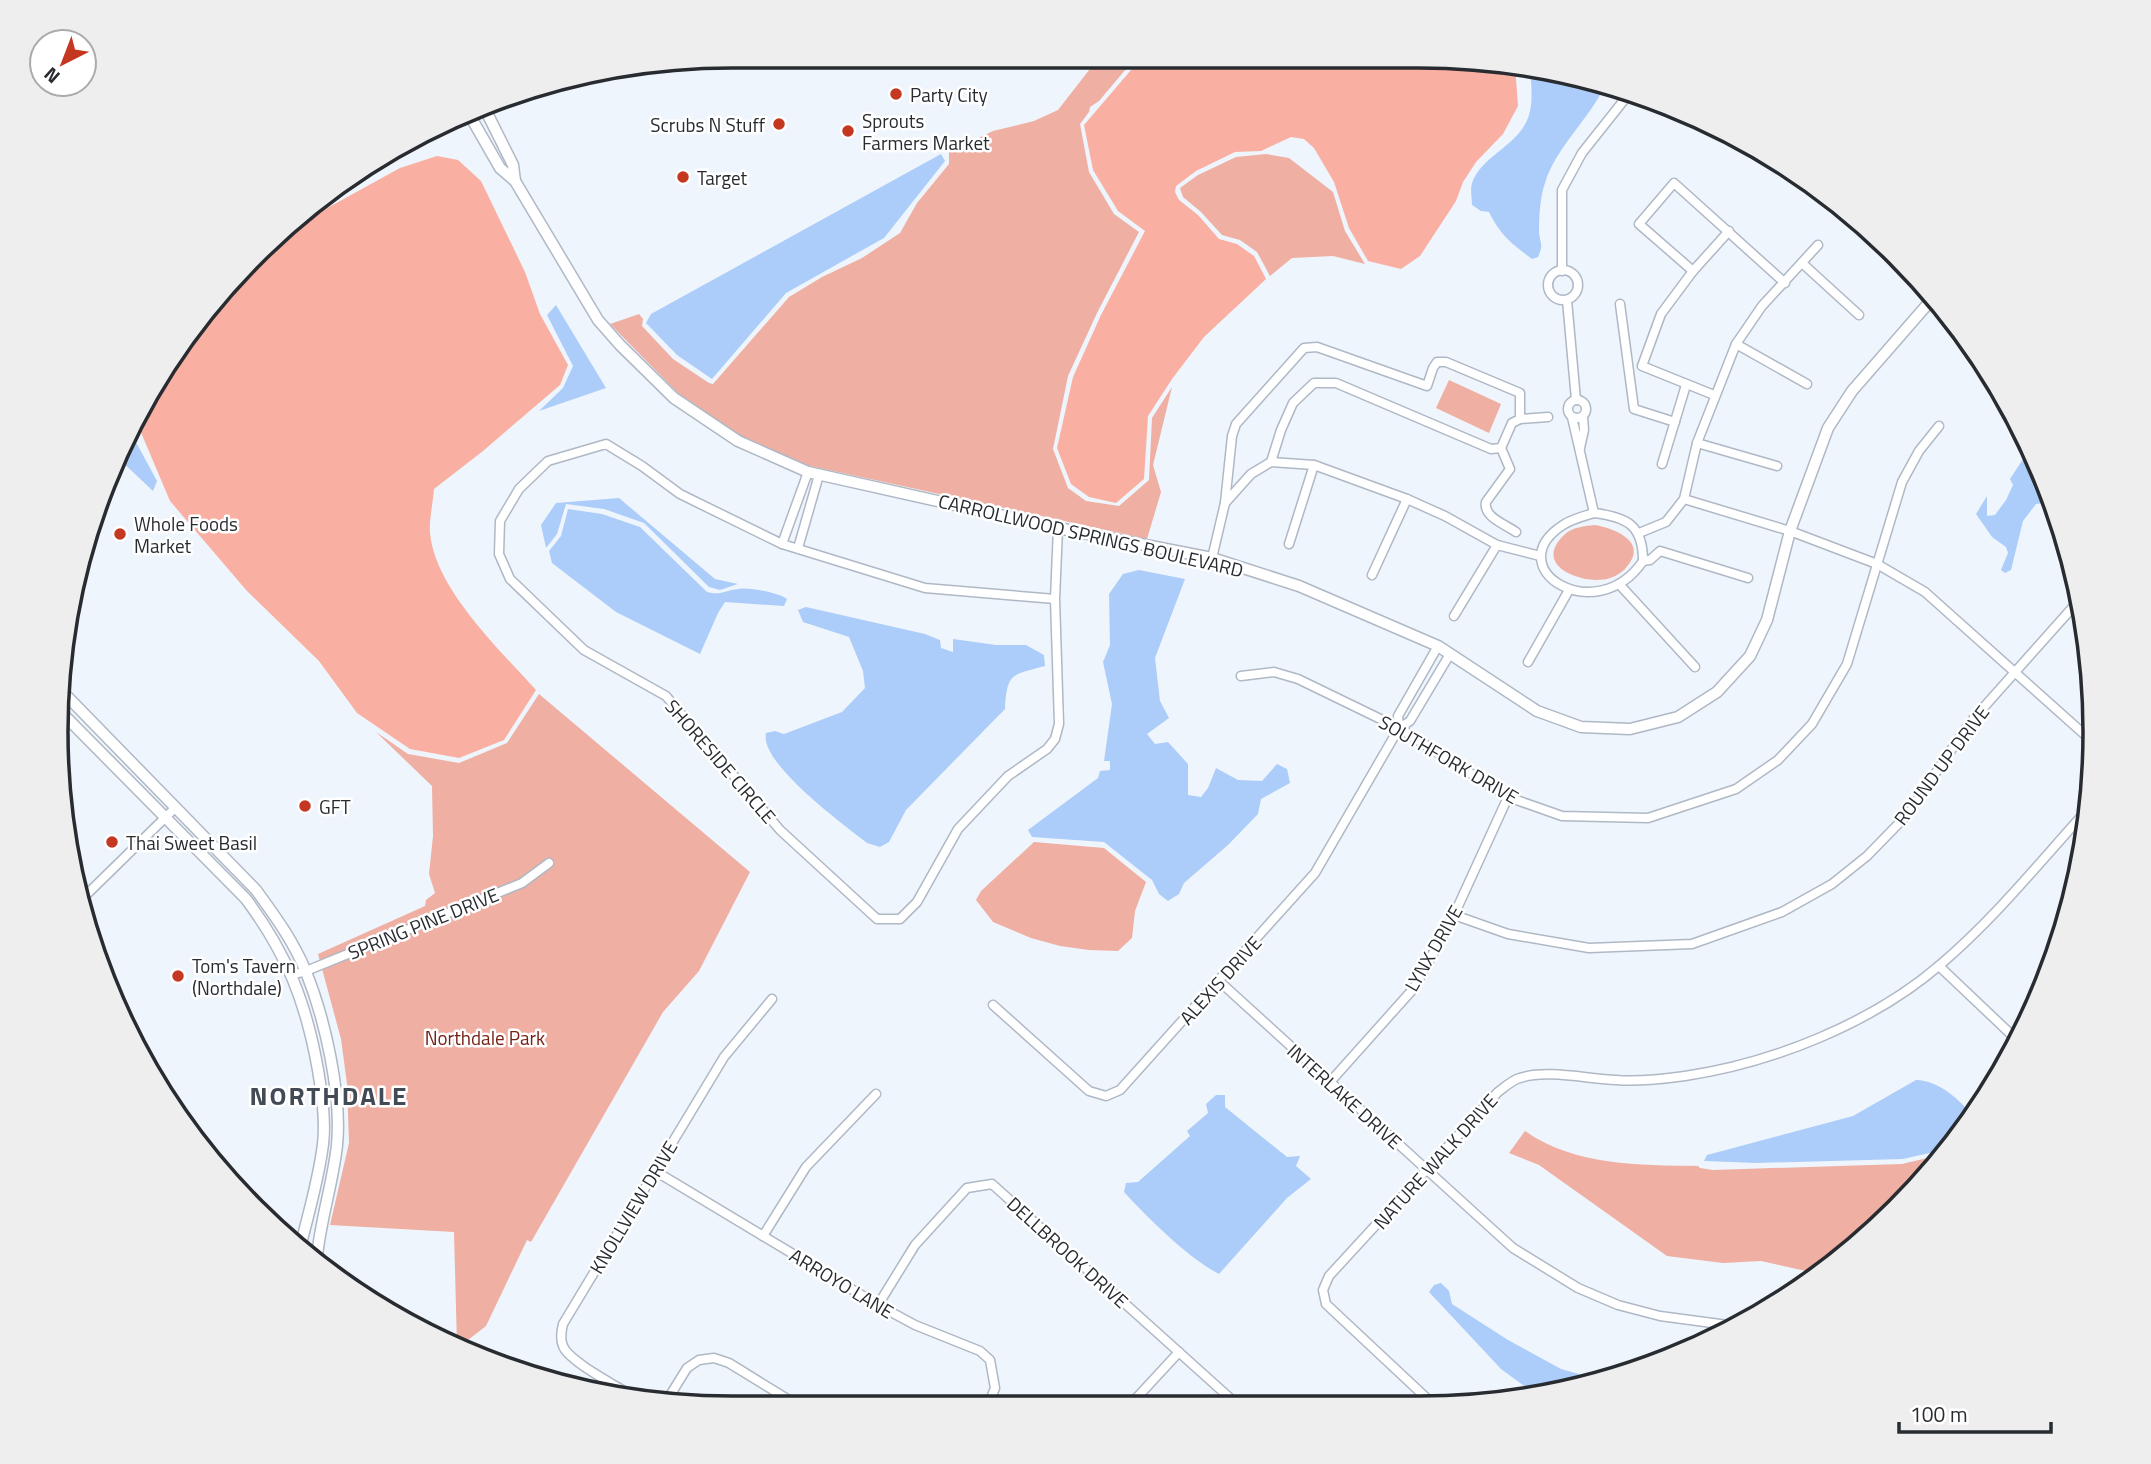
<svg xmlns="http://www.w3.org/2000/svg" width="2151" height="1464" font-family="'Titillium Web',sans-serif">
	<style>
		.green { fill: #efafa2 }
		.forest { fill: #f9afa1 }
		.water { fill: #accdf9 }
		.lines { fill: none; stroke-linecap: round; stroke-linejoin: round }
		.minor-casing { stroke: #afb8c5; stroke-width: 11 }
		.tertiary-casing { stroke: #afb8c5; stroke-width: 13 }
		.secondary-casing { stroke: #afb8c5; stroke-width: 14 }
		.minor { stroke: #fff; stroke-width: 8 }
		.tertiary { stroke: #fff; stroke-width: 10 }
		.secondary { stroke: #fff; stroke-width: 10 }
		.poi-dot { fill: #c43822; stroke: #fff; stroke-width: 2.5 }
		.labels { text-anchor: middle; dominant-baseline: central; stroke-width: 5; stroke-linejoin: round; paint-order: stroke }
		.poi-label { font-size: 19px; fill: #282c31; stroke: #fff; text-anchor: start }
		.street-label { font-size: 19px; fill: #282c31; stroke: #fff }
		.park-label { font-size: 19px; fill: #742114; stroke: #fff }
		.district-label { font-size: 26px; font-weight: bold; letter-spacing: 2px; fill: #424a55; stroke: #fff }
		.rim { fill: none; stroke: #282c31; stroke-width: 3.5 }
	</style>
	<rect width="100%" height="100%" fill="#eff5fd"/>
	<!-- green -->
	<g class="green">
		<polygon points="1100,56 1137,56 1099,101 1090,107 1089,112 1080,124 1089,172 1114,214 1139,232 1097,313 1068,376 1053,449 1068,488 1086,501 1119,506 1149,480 1152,418 1172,387 1153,465 1161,492 1147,539 810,466 741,436 678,393 610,324 639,314 643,319 642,326 673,359 709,383 713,384 789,297 822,277 862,258 900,233 917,203 949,164 949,152 993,131 1034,121 1058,110"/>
		<polygon points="1266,154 1289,158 1333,192 1345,231 1365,264 1333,256 1292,258 1270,276 1257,252 1240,240 1222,235 1201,212 1183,197 1180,188 1198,175 1236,157"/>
		<polygon points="1449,380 1501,404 1489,433 1436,408"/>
		<path d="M 1595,525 C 1617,529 1650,543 1625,569 C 1617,577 1607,580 1596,580 C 1570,579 1536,562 1564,535 C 1572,527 1585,526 1595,525 Z"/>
		<polygon points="539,694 750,872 699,971 663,1012 531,1242 527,1240 486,1326 459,1347 457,1346 454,1232 330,1225 349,1143 347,1084 341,1039 318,954 425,906 426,900 435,893 429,874 433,836 432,786 376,732 408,754 459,763 507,743"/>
		<polygon points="1034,842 1104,848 1146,882 1135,911 1132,938 1118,951 1089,950 1060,946 1031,938 993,922 976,900 981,891"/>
		<path d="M 1525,1131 C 1575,1166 1639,1165 1698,1166 L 1700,1168 L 1713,1170 L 1902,1164 L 1936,1156 L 1939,1159 L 1897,1210 L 1838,1258 L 1810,1272 L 1761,1261 L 1723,1263 L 1667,1256 L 1539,1165 L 1509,1153 Z"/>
	</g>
	<!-- forest -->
	<g class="forest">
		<polygon points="1143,56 1419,56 1515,65 1518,106 1503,134 1476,162 1463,182 1456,201 1420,256 1401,269 1368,261 1349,228 1334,182 1314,148 1304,139 1291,137 1261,151 1235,152 1196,171 1176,186 1175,192 1179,200 1198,215 1219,239 1237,244 1254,256 1266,279 1204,337 1172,379 1148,416 1144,479 1116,503 1089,497 1071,484 1057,448 1073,377 1101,315 1145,231 1118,211 1093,170 1084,125"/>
		<path d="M 437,156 L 458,160 L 481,181 L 525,272 L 540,314 L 568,365 L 560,385 L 483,451 L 434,489 C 433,503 429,519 430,533 C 435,589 500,650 536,690 L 504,740 L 459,758 L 410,749 L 357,713 L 319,661 L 247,591 L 170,501 L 137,423 L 196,320 L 300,223 L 400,168 Z"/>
	</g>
	<!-- water -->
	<g class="water">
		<path d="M 1530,67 L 1550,69 L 1604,87 C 1588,121 1556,147 1545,183 C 1540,197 1539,217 1539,232 C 1540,244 1544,244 1538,257 L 1532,259 C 1511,243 1501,236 1489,212 L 1481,211 L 1472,205 C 1472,198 1470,190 1472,183 C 1483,153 1523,145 1530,111 C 1533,98 1531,80 1530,67 Z"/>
		<polygon points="941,154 945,161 884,238 786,293 712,379 677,355 646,323 651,314"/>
		<polygon points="556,305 606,388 539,411 563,388 573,366 547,315"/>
		<polygon points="131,433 157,481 153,491 117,457"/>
		<polygon points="2033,453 2043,473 2052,502 2036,504 2023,521 2011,570 2005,573 2001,570 2008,553 2006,547 1992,537 1976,514 1987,496 1987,516 1995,515 2006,500 2013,485 2010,479 2023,459"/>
		<polygon points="619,498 715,579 738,584 720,590 709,587 644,523 604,509 566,504 557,534 546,548 541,525 556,503"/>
		<path d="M 568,509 L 602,514 L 640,527 L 707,592 C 722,596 724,590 739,589 C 750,587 779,593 787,599 L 784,606 L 725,602 L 718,613 L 700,654 L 616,612 L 552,563 L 549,551 L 561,536 Z"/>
		<polygon points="1139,570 1185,579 1155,658 1160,701 1169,718 1147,734 1155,744 1168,742 1188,764 1188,795 1201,797 1208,788 1216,768 1238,780 1262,781 1277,764 1287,769 1290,783 1261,799 1258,814 1228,845 1184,883 1179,894 1168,901 1159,894 1152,880 1104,842 1032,837 1028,830 1098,778 1100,771 1110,770 1110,761 1104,761 1112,704 1103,662 1110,645 1109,594 1123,574"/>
		<path d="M 806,607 L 925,634 L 940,640 L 941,648 L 953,652 L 953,639 L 996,645 L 1026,645 L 1044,655 L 1045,666 C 1012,675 1007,672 1005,709 L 906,810 L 889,842 L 880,847 L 867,843 C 843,824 759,763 766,733 L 775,731 L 784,734 L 842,712 L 865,688 L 863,671 L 849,637 L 803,622 L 798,610 Z"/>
		<path d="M 1916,1080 C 1938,1080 1961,1100 1973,1117 L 1947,1149 L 1903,1159 L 1757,1163 L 1704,1161 L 1707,1155 L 1853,1116 Z"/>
		<path d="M 1216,1095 L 1225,1095 L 1225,1107 L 1287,1157 L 1300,1156 L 1296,1166 L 1311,1179 L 1287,1198 L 1219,1274 C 1187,1257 1149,1219 1124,1192 L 1126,1183 L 1138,1182 L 1190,1136 L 1187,1131 L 1208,1113 L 1206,1104 Z"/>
		<polygon points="1441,1283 1449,1291 1452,1304 1508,1340 1561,1369 1600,1380 1551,1395 1538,1396 1501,1369 1429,1292 1434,1285"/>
	</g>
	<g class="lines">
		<defs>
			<g id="minor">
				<polyline points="1802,263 1859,315"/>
				<circle cx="1563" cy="285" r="15"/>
				<polyline points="1562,271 1562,190 1582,153 1628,95"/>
				<polyline points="1693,271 1639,224 1674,183 1785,283"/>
				<polyline points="1567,300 1576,400"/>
				<polyline points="1620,304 1634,409 1675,422"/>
				<polyline points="1736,344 1807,384"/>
				<polyline points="1714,395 1642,366 1661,314 1693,271 1729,231"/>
				<circle cx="1577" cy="409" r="9"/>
				<polyline points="1572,417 1594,513"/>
				<polyline points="1520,419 1548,417"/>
				<polyline points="1697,443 1777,466"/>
				<path d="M 1501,448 L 1510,469 L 1486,502 C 1483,517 1505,524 1516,532"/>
				<polyline points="1580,448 1584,430 1583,417"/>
				<polyline points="1662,464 1686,385"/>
				<polyline points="1684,499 1790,531 1877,564 1925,592 2094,743"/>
				<polyline points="1225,503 1232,436 1236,424 1304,348 1317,347 1427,386 1433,368 1437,362 1446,362 1520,393 1520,419 1512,423 1501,448 1491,449 1336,383 1314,383 1293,403 1281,430 1271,462"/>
				<path d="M 1594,513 C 1627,517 1643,525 1643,561 C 1596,630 1497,568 1563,525 C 1572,519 1584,516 1594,513 Z"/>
				<polyline points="1639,533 1666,522 1684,499 1697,443 1736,344 1762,306 1818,245"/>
				<polyline points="782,544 808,472"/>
				<polyline points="1289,544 1314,465"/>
				<polyline points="798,548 819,475"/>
				<polyline points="1212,558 1225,503 1251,474 1271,462 1314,465 1407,499 1445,516 1497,545 1540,556"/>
				<polyline points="1643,561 1650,560 1660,551 1748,578"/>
				<polyline points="1372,575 1407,499"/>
				<polyline points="1619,584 1695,667"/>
				<polyline points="1055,599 925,588 782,544 680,494 642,466 606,444 548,461 519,489 500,521 499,554 510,579 584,650 666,696 780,830 877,919 900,919 917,902 958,829 1008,776 1047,749 1055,739 1059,724 1055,599 1058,528"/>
				<polyline points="1454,616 1497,545"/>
				<polyline points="1528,662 1569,590"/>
				<polyline points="1241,676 1274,672 1298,679 1399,728 1508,797 1562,816 1648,818 1736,789 1778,760 1812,724 1847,664 1902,482 1919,451 1939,426"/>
				<polyline points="1399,728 1398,716 1438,646"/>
				<polyline points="82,899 176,807"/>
				<polyline points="1454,915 1508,934 1589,948 1692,944 1782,912 1832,884 1867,856 1908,814 1968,725 2081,598"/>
				<polyline points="1939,966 2017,1040"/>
				<polyline points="292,975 306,971 522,883 549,863"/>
				<polyline points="1219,981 1513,1248 1578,1288 1618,1305 1660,1316 1735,1326"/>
				<polyline points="993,1005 1089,1091 1106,1096 1120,1090 1315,873 1399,728 1410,721 1450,654"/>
				<polyline points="1330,1082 1414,988 1454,915 1508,797"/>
				<polyline points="655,1171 878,1305 915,1325 980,1351 990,1360 995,1388 987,1408"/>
				<polyline points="763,1236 806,1167 876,1094"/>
				<polyline points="878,1305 915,1245 967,1188 992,1184 1241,1408"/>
				<path d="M 637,1399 C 621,1388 569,1362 563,1346 C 560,1339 561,1332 563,1324 L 724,1057 L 772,999"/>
				<polyline points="666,1402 687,1368 699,1360 714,1358 729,1363 802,1408"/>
				<polyline points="1131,1404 1179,1352"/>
				<path d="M 1435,1406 L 1326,1304 L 1323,1290 L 1329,1276 L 1498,1092 C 1505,1087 1512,1080 1520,1078 C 1546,1069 1588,1079 1616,1080 C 1638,1082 1663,1079 1685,1076 C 1773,1063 1873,1023 1941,964 C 1995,918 2040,862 2087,810"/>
			</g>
			<g id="tertiary">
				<polyline points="484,107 513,165 515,181"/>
				<polyline points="469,114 500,168 515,181 598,320 620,345 674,398 738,441 808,472 1058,528 1212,558 1299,586 1438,646 1537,711 1581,727 1630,729 1678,717 1717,692 1750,656 1767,620 1790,531 1828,428 1852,391 1933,298"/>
				<path d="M 58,687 L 256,890 C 275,916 294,942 306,972 C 325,1019 342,1095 337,1145 C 333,1182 321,1218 317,1256"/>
				<path d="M 59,710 L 246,899 C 287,954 306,1002 318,1070 C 322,1093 326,1120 323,1144 C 319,1178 309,1211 301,1244"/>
			</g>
			<polyline id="secondary" points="1867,233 1913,274"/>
		</defs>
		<!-- minor casing -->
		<use href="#minor" class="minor-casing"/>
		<!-- tertiary casing -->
		<use href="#tertiary" class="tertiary-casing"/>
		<!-- secondary casing -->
		<use href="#secondary" class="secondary-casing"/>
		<!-- minor -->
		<use href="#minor" class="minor"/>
		<!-- tertiary -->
		<use href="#tertiary" class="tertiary"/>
		<!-- secondary -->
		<use href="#secondary" class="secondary"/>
	</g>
	<!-- markers -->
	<g class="poi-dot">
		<circle cx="896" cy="94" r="7"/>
		<circle cx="779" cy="124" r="7"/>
		<circle cx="848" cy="131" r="7"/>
		<circle cx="683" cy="177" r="7"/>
		<circle cx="120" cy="534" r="7"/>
		<circle cx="305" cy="806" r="7"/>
		<circle cx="112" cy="842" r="7"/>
		<circle cx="178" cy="976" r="7"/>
	</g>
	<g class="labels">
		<!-- poi labels -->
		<g class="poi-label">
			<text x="910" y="94">Party City</text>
			<text x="862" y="120">Sprouts<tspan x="862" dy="22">Farmers Market</tspan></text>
			<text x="765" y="124" text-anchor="end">Scrubs N Stuff</text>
			<text x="697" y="177">Target</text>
			<text x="134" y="523">Whole Foods<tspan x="134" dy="22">Market</tspan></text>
			<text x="319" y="806">GFT</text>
			<text x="126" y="842">Thai Sweet Basil</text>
			<text x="192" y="965">Tom's Tavern<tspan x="192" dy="22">(Northdale)</tspan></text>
		</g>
		<!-- street labels -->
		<g class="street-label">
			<text transform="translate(1091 535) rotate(13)">CARROLLWOOD SPRINGS BOULEVARD</text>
			<text transform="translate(1449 759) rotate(30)">SOUTHFORK DRIVE</text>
			<text transform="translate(721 761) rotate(49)">SHORESIDE CIRCLE</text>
			<text transform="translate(1941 765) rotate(-53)">ROUND UP DRIVE</text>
			<text transform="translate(423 923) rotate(-22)">SPRING PINE DRIVE</text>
			<text transform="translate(1433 948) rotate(-60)">LYNX DRIVE</text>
			<text transform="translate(1220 980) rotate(-48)">ALEXIS DRIVE</text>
			<text transform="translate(1345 1096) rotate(42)">INTERLAKE DRIVE</text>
			<text transform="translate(1435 1161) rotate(-48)">NATURE WALK DRIVE</text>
			<text transform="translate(633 1207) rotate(-59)">KNOLLVIEW DRIVE</text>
			<text transform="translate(1068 1252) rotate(42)">DELLBROOK DRIVE</text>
			<text transform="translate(842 1283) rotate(31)">ARROYO LANE</text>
		</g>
		<!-- park labels -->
		<g class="park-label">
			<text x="485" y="1037">Northdale Park</text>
		</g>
		<!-- district labels -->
		<g class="district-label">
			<text x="329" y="1095">NORTHDALE</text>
		</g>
	</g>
	<!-- crop -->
	<path d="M0 0H2151V1464H0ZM732 68H1419A664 664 0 0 1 2083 732V732A664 664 0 0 1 1419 1396H732A664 664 0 0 1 68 732V732A664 664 0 0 1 732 68Z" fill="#eeeeef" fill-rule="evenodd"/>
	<path class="rim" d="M732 68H1419A664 664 0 0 1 2083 732V732A664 664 0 0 1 1419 1396H732A664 664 0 0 1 68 732V732A664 664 0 0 1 732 68Z"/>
	<!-- north arrow -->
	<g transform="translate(63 63) rotate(222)"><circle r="33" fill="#ffffff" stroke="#a9abad" stroke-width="2"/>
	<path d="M0-5L12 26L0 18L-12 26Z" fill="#c43822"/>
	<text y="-10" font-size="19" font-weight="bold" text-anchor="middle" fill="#282c31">N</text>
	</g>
	<!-- scale -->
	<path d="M1899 1422v10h152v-10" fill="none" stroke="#282c31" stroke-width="3.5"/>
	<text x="1910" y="1422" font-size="21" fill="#282c31" stroke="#ffffff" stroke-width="5" paint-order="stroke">100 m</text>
</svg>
